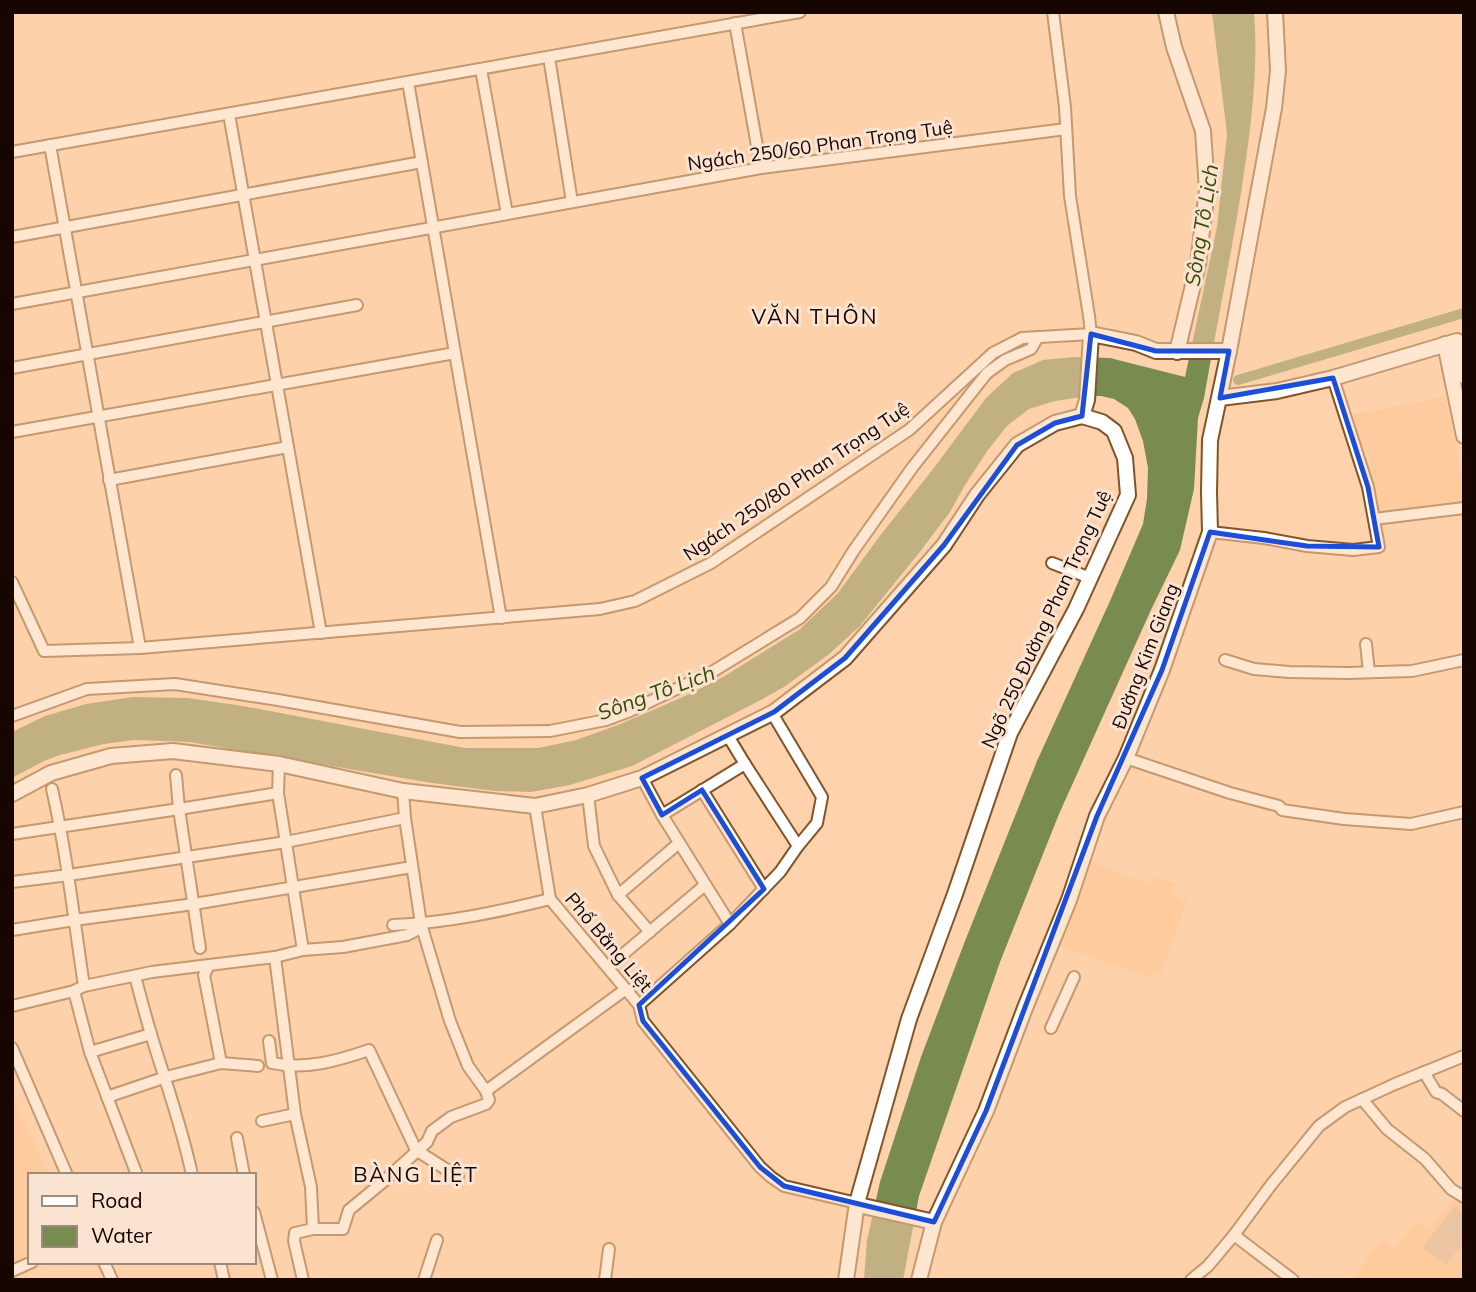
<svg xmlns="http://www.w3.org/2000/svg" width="1476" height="1292" font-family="Mulish,sans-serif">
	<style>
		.built { fill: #fdc38d }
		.green { fill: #d7b698 }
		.water { fill: #788b51 }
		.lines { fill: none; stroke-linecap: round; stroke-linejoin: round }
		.canal { stroke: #788b51; stroke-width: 10 }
		.street-casing { stroke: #825426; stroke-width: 14 }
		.secondary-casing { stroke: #825426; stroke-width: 18 }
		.street { stroke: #fff; stroke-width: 10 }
		.secondary { stroke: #fff; stroke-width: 14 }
		.marked { fill: none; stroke: #1d4ed8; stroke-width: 5; stroke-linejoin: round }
		.labels { text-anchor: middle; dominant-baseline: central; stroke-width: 6; stroke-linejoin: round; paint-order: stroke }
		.street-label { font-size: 19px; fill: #170600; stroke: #fae4d1 }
		.water-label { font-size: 21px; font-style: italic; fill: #394a04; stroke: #fae4d1 }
		.neighbourhood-label { font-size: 21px; letter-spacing: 2px; fill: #170600; stroke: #fae4d1 }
	</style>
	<rect width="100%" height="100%" fill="#fdd2ac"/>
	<!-- built -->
	<g class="built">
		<polygon points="1445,397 1464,484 1464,504 1378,513 1367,471 1371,466 1367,451 1360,450 1350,415"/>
		<polygon points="1091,862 1152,885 1156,877 1175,883 1171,894 1187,902 1160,975 1154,972 1151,978 1059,946"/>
		<polygon points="12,1093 49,1175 30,1175 30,1254 12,1263"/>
		<polygon points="1456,1197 1464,1201 1464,1280 1351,1280 1384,1238 1395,1249 1417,1221 1428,1229"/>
	</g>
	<!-- green -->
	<polygon class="green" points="1455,1206 1464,1213 1464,1242 1446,1265 1423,1247"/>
	<!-- water -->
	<path class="water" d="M 1212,12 L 1254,12 C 1259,72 1250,134 1241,193 C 1230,261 1216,329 1204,398 L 1198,418 L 1194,489 L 1180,550 L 1150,612 L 1059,814 L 1000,962 L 919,1196 L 903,1280 L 864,1280 L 867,1240 L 880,1182 L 921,1057 L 965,941 L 1037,761 L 1110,601 L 1143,524 L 1147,499 L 1148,468 L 1143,441 L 1135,419 L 1128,408 L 1114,399 L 1101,396 L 1089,396 L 1055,401 L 1029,409 L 1007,426 L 988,450 L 965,485 L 950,512 L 919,553 L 859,627 L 828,655 L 784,687 L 759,701 L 632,766 L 570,785 L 531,792 L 495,791 L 432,783 L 189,742 L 134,740 L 104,744 L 60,755 L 44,761 L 12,778 L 12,732 L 45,716 L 86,704 L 133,697 L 188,698 L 243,706 L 465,748 L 538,748 L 576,740 L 618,725 L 683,697 L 723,677 L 800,629 L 838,593 L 879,537 L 933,469 L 986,398 L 1013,373 L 1043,360 L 1074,357 L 1110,358 L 1185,377 L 1217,227 L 1227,134 Z"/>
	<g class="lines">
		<!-- canal -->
		<polyline class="canal" points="1238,380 1464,313"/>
		<defs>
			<g id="street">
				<polyline points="735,23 761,168"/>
				<polyline points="549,57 572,202"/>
				<polyline points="481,69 507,214"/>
				<polyline points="408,82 501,618"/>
				<polyline points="229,114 321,633"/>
				<polyline points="50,145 140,648"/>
				<polyline points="12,152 800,12"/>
				<polyline points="12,237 422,162"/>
				<polyline points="12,304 761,168 1066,129"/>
				<polyline points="12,368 357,305"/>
				<polyline points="12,432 455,353"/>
				<polyline points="109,480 288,447"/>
				<polyline points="1374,519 1464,508"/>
				<polyline points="1210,532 1264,538 1307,546 1353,550 1379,547 1368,487 1333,378"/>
				<polyline points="1052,563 1090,578"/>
				<polyline points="12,582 44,651 140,648 600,609 635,601 711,563 909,430 993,353 1022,338 1091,334 1089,316 1070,196 1065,107 1053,12"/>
				<polyline points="1366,644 1369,672"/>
				<polyline points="1225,660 1254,669 1289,672 1348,673 1412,671 1464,660"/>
				<polyline points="12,716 87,689 175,684 278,700 460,732 550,731 606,720 630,711 712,672 800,618 831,587 854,550 912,468 987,373 1005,360 1031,349 1038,337"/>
				<polyline points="728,736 745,764 798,846"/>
				<polyline points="1126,758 1230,793 1279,806 1282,810 1344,819 1411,824 1464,812"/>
				<polyline points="279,764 278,793 303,950"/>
				<polyline points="176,775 179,809 200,948"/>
				<polyline points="642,778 662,815 730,924"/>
				<path d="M 52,789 C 67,854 74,920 84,986"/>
				<polyline points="702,790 764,889"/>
				<polyline points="403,791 405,818 421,924 450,1021 468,1066 486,1091 626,989"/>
				<polyline points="588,795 594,846 618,895 650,932"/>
				<polyline points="535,806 550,899"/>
				<polyline points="662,815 745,764"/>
				<polyline points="12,834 179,809 278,793"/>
				<polyline points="12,882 69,875 286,842 405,818"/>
				<polyline points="618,895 679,843"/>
				<path d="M 393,925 C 446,923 498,912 550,899 L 639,1005 L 643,1021 L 760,1167 L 771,1177 L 784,1186 L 857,1203"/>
				<polyline points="12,930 74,920 194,904 412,867"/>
				<polyline points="275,957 295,1114 311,1187 313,1229"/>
				<polyline points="209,965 204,975 221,1063"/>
				<polyline points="608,967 705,885"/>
				<path d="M 135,976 C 140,995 145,1014 151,1034 C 165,1081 182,1126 192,1175"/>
				<polyline points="74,991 90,1052 137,1175"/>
				<polyline points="639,1005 730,924 780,872 798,846 817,823 822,797 772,713"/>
				<polyline points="12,1006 74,991 84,986 152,972 275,957 303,950 343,947 407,935 415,931 421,924"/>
				<polyline points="1051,1028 1074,977"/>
				<path d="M 269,1041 L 272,1063 C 306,1070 337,1061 369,1050 L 416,1150"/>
				<polyline points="12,1048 67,1175"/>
				<polyline points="90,1052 151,1034"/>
				<polyline points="1424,1072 1436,1092 1442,1094 1464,1111"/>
				<polyline points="107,1097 166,1077 221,1063 258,1066"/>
				<polyline points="1362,1099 1387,1129 1425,1159 1451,1189 1464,1197"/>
				<polyline points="262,1121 295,1114"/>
				<polyline points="237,1138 244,1175"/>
				<polyline points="416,1150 458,1177"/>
				<polyline points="254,1212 272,1280"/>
				<polyline points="1234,1235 1293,1280"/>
				<polyline points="104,1262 112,1280"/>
				<polyline points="220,1262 224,1280"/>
				<polyline points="12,1271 32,1262"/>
				<polyline points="303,1280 294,1241 295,1233 313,1229 343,1229 349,1210 383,1182 427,1142 432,1131 451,1117 486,1104 489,1100 486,1091"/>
				<polyline points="424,1280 437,1240"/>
				<polyline points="605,1280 609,1249"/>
				<polyline points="1191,1280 1208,1266 1234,1235 1271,1185 1319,1126 1345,1107 1395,1084 1464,1056"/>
			</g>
			<g id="secondary">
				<polyline points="1166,12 1174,47 1203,131 1207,190 1198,264 1177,352"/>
				<polyline points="1445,344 1464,436"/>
				<polyline points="1220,398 1277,391 1333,378 1457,341 1464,376"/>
				<polyline points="1082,416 1087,400 1091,334 1136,343 1156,351 1229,351"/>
				<polyline points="12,794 51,773 111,756 173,751 279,764 403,791 535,806 588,795 642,778 774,712 845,658 944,545 977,495 1017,445 1055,423 1082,416"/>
				<polyline points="857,1203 863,1206 934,1222"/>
				<polyline points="846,1280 857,1203 909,1019 955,894 1010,733 1076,609 1128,495 1125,458 1114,431 1102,422 1082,416"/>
				<polyline points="919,1280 934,1222 986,1111 1025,1008 1069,900 1097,816 1126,758 1162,670 1210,532 1209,492 1210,440 1229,351 1274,108 1278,71 1275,12"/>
			</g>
		</defs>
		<!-- street casing -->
		<use href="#street" class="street-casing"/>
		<!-- secondary casing -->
		<use href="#secondary" class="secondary-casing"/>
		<!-- street -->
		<use href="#street" class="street"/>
		<!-- secondary -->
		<use href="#secondary" class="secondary"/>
	</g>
	<!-- marked area -->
	<path d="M0 0H1476V1292H0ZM 1091,334 L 1156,351 L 1229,351 L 1220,398 L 1333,378 L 1368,487 L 1379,547 L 1307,546 L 1210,532 L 1162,670 L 1097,816 L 986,1111 L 934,1222 L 784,1186 L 760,1167 L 643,1021 L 639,1005 L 764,889 L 702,790 L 662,815 L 642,778 L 774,712 L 845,658 L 944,545 L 1017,445 L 1055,423 L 1082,416 Z" fill="#fdd2ac" fill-opacity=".55" fill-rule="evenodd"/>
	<path class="marked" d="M 1091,334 L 1156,351 L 1229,351 L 1220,398 L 1333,378 L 1368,487 L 1379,547 L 1307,546 L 1210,532 L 1162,670 L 1097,816 L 986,1111 L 934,1222 L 784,1186 L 760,1167 L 643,1021 L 639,1005 L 764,889 L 702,790 L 662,815 L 642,778 L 774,712 L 845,658 L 944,545 L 1017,445 L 1055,423 L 1082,416 Z"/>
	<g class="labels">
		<!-- street labels -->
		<g class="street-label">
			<text transform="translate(820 145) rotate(-8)">Ngách 250/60 Phan Trọng Tuệ</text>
			<text transform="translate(796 481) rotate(-34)">Ngách 250/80 Phan Trọng Tuệ</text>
			<text transform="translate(1046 619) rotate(-65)">Ngõ 250 Đường Phan Trọng Tuệ</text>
			<text transform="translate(1145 656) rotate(-69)">Đường Kim Giang</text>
			<text transform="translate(609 942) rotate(50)">Phố Bằng Liệt</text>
		</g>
		<!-- water labels -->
		<g class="water-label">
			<text transform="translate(1201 225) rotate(-81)">Sông Tô Lịch</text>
			<text transform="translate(656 692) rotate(-20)">Sông Tô Lịch</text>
		</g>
		<!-- neighbourhood labels -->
		<g class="neighbourhood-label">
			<text x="815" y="316">VĂN THÔN</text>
			<text x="416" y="1174">BÀNG LIỆT</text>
		</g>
	</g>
	<!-- border -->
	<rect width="1476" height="1292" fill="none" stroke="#170600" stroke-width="28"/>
	<!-- legend -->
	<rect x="28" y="1173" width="228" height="91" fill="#fae4d1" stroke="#9f8b7d" stroke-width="2"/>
	<rect x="42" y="1196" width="35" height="10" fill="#ffffff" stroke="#9f8b7d" stroke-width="2"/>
	<text x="91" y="1208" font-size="21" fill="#170600">Road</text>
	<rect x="42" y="1226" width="35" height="21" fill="#788b51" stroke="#9f8b7d" stroke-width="2"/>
	<text x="91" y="1243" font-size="21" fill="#170600">Water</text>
</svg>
